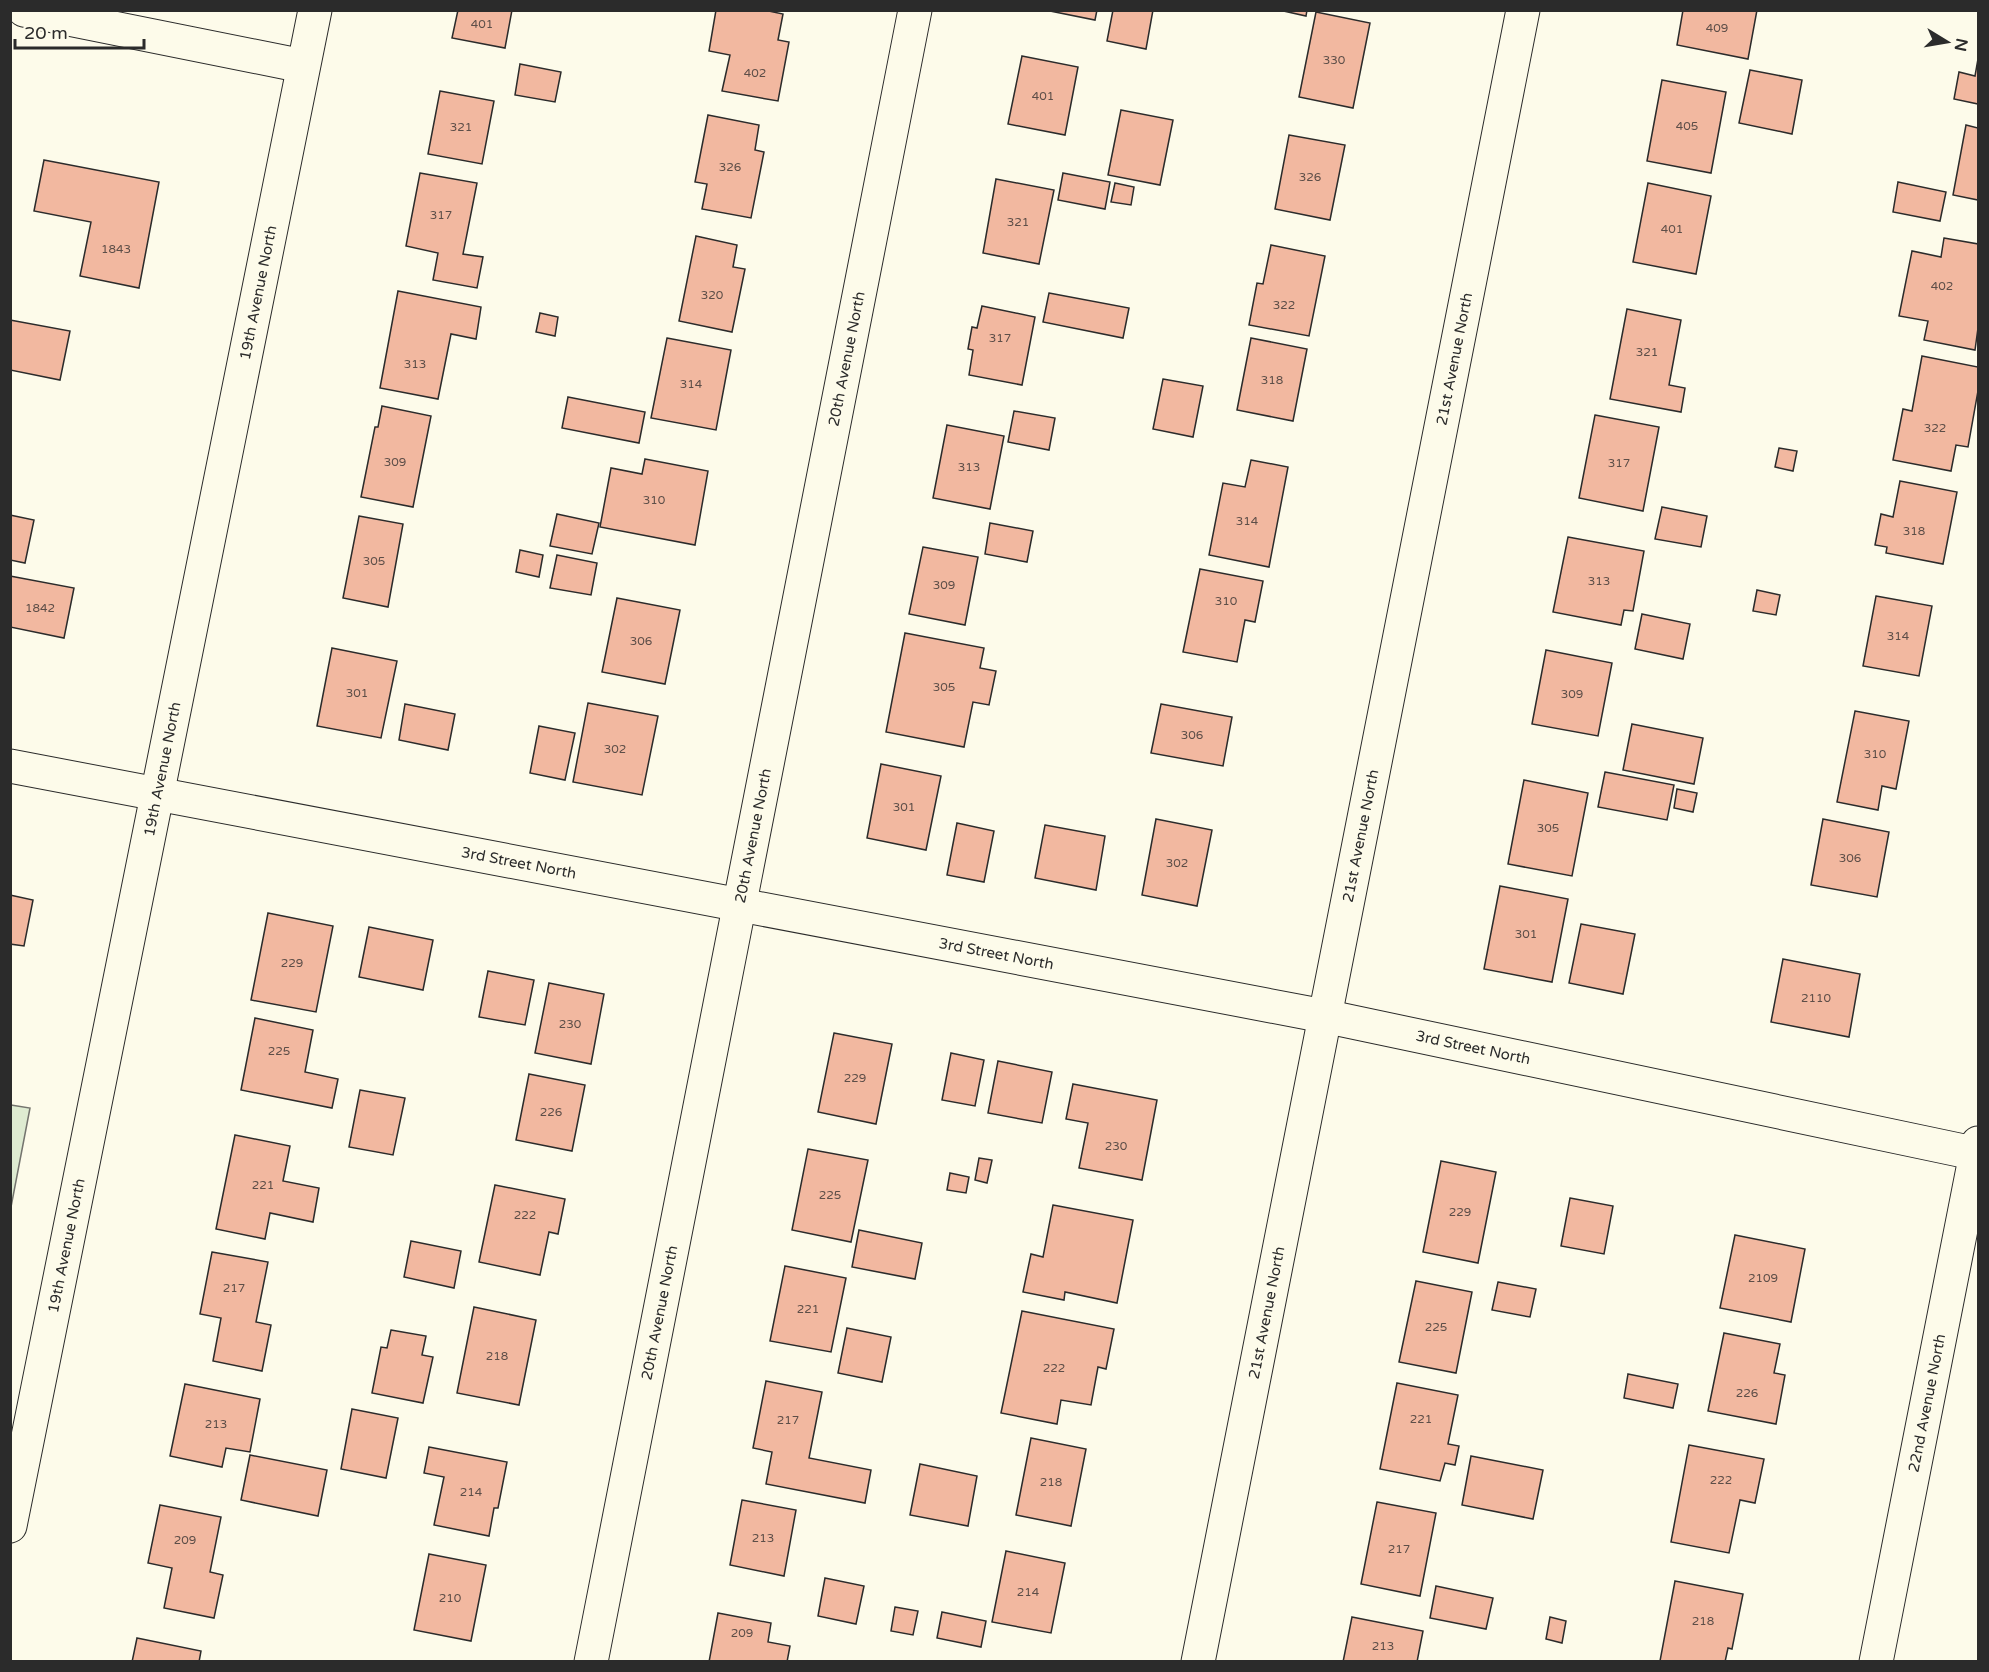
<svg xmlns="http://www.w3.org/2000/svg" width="1989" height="1672" font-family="'Varela Round',sans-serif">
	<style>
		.green { fill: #deebd1; stroke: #74746e; stroke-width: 1.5 }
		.building { fill: #f2b8a0; stroke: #2b2b2b; stroke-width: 1.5 }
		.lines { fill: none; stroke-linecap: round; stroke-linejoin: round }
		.minor-casing { stroke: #2b2b2b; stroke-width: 35 }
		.tertiary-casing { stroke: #2b2b2b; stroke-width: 35 }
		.minor { stroke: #fdfbea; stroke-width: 33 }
		.tertiary { stroke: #fdfbea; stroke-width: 33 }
		.labels { text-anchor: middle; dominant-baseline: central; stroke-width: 4.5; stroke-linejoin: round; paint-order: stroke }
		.number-label { font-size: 12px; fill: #5d4e48 }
		.street-label { font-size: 15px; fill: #2b2b2b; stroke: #fdfbea }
	</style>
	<rect width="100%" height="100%" fill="#fdfbea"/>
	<!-- green -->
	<polygon class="green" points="11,1105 30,1108 11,1207 10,1105"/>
	<!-- building -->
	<g class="building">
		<polygon points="458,10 512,10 505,48 452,38"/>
		<polygon points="716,10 764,10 783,14 778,40 789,42 778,101 722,91 730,55 709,51"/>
		<polygon points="1045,10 1097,10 1095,20"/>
		<polygon points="1113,10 1153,10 1146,49 1107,41"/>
		<polygon points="1279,10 1307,10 1306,16"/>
		<polygon points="1683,10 1757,10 1748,59 1677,45"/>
		<polygon points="1316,12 1370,23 1353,108 1299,97"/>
		<polygon points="1022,56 1078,67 1065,135 1008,124"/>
		<polygon points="1978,59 1978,104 1954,99 1959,72 1975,76"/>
		<polygon points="520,64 561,72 555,102 515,95"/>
		<polygon points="1750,70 1802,80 1792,134 1739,123"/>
		<polygon points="1662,80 1726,92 1711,173 1647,161"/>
		<polygon points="440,91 494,101 482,164 428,154"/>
		<polygon points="1121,110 1173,120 1160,185 1108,175"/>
		<polygon points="708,115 759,125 755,150 764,152 751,218 702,209 707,184 695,182"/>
		<polygon points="1966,125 1978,128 1978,200 1953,195"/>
		<polygon points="1289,135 1345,145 1330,220 1275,209"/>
		<polygon points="44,160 159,182 139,288 80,276 91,222 34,211"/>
		<polygon points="420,173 477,183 463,254 483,257 477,288 433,280 438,253 406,246"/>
		<polygon points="1063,173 1110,182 1105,209 1058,200"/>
		<polygon points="996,179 1054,190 1039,264 983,253"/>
		<polygon points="1898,182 1946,192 1940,221 1893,212"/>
		<polygon points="1115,183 1134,187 1131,205 1111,202"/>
		<polygon points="1648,183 1711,196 1696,274 1633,262"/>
		<polygon points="696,236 737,245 733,267 745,269 732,332 679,321"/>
		<polygon points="1944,238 1978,244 1978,328 1975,350 1924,340 1928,321 1899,316 1912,251 1941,257"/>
		<polygon points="1271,245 1325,256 1309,336 1249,325 1257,283 1263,284"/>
		<polygon points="398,291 481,307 476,339 451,334 438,399 380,388"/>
		<polygon points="1049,293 1129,308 1123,338 1043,322"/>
		<polygon points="982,306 1035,317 1022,385 969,375 973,350 968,349 972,327 977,328"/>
		<polygon points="1627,309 1681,320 1669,385 1685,388 1681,412 1610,399"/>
		<polygon points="540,313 558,317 555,336 536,332"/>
		<polygon points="10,320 70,331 60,380 10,370"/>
		<polygon points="667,338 731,350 716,430 651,418"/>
		<polygon points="1251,338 1307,349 1293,421 1237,410"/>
		<polygon points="1922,356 1978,367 1978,391 1968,447 1956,445 1951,471 1893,460 1903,409 1912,411"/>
		<polygon points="1163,379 1203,386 1193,437 1153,429"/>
		<polygon points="568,397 645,412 639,443 562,428"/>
		<polygon points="382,406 431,416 413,507 361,497 375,427 378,427"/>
		<polygon points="1014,411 1055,418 1049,450 1008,442"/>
		<polygon points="1595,415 1659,427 1643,511 1579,498"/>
		<polygon points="947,425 1004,436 990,509 933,498"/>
		<polygon points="1779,448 1797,451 1793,471 1775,467"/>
		<polygon points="645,459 708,471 695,545 600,527 611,468 642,474"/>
		<polygon points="1251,460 1288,467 1269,567 1209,555 1223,483 1245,487"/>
		<polygon points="1900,481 1957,492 1943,564 1886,553 1887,547 1875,545 1881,514 1893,517"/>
		<polygon points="1662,507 1707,516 1701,547 1655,539"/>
		<polygon points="557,514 599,523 592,554 550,546"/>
		<polygon points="10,515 34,520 25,563 10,560"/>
		<polygon points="359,516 403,524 388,607 343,598"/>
		<polygon points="990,523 1033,531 1027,562 985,554"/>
		<polygon points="1568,537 1644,551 1633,611 1624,610 1621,625 1553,612"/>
		<polygon points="923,547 978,557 965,625 909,614"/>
		<polygon points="520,550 543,555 539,577 516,572"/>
		<polygon points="557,555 597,563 591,595 550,588"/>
		<polygon points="1200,569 1263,581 1255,622 1245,620 1237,662 1183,652"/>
		<polygon points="10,576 74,588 64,638 10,627"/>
		<polygon points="1757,590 1780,595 1776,615 1753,611"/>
		<polygon points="1876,596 1932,606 1919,676 1863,666"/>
		<polygon points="617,598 680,610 665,684 602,672"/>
		<polygon points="1642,614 1690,624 1683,659 1635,649"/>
		<polygon points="905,633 984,648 980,668 996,671 989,705 973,702 964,747 886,732"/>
		<polygon points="332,648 397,661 381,738 317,726"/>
		<polygon points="1546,650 1612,663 1598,736 1532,724"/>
		<polygon points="588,703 658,716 642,795 573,782"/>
		<polygon points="405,704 455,714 448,750 399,740"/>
		<polygon points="1161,704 1232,717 1223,766 1151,753"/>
		<polygon points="1855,711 1909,721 1896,789 1882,786 1878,810 1837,802"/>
		<polygon points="1632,724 1703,738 1694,784 1623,770"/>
		<polygon points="539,726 575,733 565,780 530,773"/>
		<polygon points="881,764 941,776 926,850 867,838"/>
		<polygon points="1605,772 1674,785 1667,820 1598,807"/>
		<polygon points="1524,780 1588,793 1572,876 1508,864"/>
		<polygon points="1677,789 1697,793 1693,812 1674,808"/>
		<polygon points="1156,819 1212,830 1197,906 1142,895"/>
		<polygon points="1823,819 1889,832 1877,897 1811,885"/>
		<polygon points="957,823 994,831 984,882 947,875"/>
		<polygon points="1045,825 1105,836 1096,890 1035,878"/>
		<polygon points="1500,886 1568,899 1552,982 1484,969"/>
		<polygon points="10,895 33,900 24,946 10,944"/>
		<polygon points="268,913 333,926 316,1012 251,1000"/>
		<polygon points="1581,924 1635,934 1623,994 1569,983"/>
		<polygon points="369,927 433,940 423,990 359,977"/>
		<polygon points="1783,959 1860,974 1849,1037 1771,1022"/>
		<polygon points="488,971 534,980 525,1025 479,1017"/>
		<polygon points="549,983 604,994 591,1064 535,1053"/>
		<polygon points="255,1018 313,1030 305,1072 338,1079 332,1108 241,1090"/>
		<polygon points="834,1033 892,1044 876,1124 818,1112"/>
		<polygon points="951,1053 984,1060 975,1106 942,1100"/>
		<polygon points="998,1061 1052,1072 1042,1123 988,1113"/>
		<polygon points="529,1074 585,1085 572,1151 516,1140"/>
		<polygon points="1073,1084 1157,1100 1142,1180 1079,1168 1088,1123 1066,1119"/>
		<polygon points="360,1090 405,1098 393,1155 349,1147"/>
		<polygon points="235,1135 290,1146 283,1181 319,1188 313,1222 270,1213 265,1239 216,1229"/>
		<polygon points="808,1149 868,1160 851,1242 792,1230"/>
		<polygon points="979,1158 992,1160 987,1183 975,1180"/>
		<polygon points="1441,1161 1496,1172 1478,1263 1423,1252"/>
		<polygon points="950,1173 969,1177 966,1193 947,1190"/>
		<polygon points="495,1185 565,1199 558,1234 549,1232 540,1275 479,1262"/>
		<polygon points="1570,1198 1613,1206 1604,1254 1561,1246"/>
		<polygon points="1053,1205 1133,1220 1117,1303 1065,1292 1064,1300 1023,1292 1031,1254 1043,1257"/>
		<polygon points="859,1230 922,1243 915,1279 852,1267"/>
		<polygon points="1735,1235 1805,1249 1791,1322 1720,1308"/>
		<polygon points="411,1241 461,1251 454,1288 404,1277"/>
		<polygon points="212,1252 268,1262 256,1322 271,1325 262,1371 213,1361 221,1318 200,1314"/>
		<polygon points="785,1266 846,1278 831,1352 770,1341"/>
		<polygon points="1416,1281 1472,1292 1456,1373 1399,1362"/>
		<polygon points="1498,1282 1536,1289 1530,1317 1492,1310"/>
		<polygon points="474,1307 536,1320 519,1405 457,1393"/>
		<polygon points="1022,1311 1114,1329 1106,1369 1098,1367 1091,1405 1061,1400 1057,1424 1001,1413"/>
		<polygon points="847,1328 891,1337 882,1382 838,1373"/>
		<polygon points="391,1330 426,1336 422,1355 433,1357 423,1403 372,1393 381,1347 387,1348"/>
		<polygon points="1724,1333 1780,1344 1774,1373 1785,1375 1776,1424 1708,1411"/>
		<polygon points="1628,1374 1678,1384 1673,1408 1624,1398"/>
		<polygon points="766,1381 822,1392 809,1458 871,1470 865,1503 766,1484 772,1452 753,1448"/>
		<polygon points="1397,1383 1458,1395 1448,1444 1459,1446 1455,1465 1445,1463 1440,1481 1380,1469"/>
		<polygon points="185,1384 260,1399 250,1452 226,1448 222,1467 170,1456"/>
		<polygon points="352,1409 398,1418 386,1478 341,1469"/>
		<polygon points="1031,1438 1086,1449 1071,1526 1016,1515"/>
		<polygon points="1689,1445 1764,1459 1755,1503 1740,1500 1729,1553 1671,1542"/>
		<polygon points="429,1447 507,1462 498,1508 494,1508 489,1536 434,1525 444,1477 424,1473"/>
		<polygon points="250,1455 327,1470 318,1516 241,1500"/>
		<polygon points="1471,1456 1543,1470 1533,1519 1462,1505"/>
		<polygon points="920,1464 977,1476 968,1526 910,1515"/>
		<polygon points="742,1500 796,1510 784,1576 730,1565"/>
		<polygon points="1377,1502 1436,1513 1420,1596 1361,1584"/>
		<polygon points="160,1505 221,1517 210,1572 223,1575 214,1618 164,1608 172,1568 148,1563"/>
		<polygon points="1006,1551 1065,1563 1051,1633 992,1622"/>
		<polygon points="429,1554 486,1565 471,1641 414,1630"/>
		<polygon points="825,1578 864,1586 856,1624 818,1616"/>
		<polygon points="1675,1581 1743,1594 1732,1649 1728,1648 1725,1662 1660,1661"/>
		<polygon points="1436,1586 1493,1598 1486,1629 1430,1618"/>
		<polygon points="895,1607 918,1611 913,1635 891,1631"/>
		<polygon points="942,1612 986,1621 981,1647 937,1638"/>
		<polygon points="718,1613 771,1623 768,1642 790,1646 787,1662 709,1662"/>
		<polygon points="1352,1617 1423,1631 1417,1662 1343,1662"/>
		<polygon points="1550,1617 1566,1621 1562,1643 1546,1639"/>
		<polygon points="137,1638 201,1651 199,1662 132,1662"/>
	</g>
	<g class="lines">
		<defs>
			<g id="minor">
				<polyline points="24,10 303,66"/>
				<path id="s1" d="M 10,766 L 1324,1016 L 1978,1154"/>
				<path id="s2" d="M 591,1662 L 915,10"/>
				<path id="s3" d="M 1198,1662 L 1523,10"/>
				<path id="s4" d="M 1876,1662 L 1978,1143"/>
			</g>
			<g id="tertiary">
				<path id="s5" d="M 10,1526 L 315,10"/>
			</g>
		</defs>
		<!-- minor casing -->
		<use href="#minor" class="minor-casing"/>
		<!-- tertiary casing -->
		<use href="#tertiary" class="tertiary-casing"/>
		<!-- minor -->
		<use href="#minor" class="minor"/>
		<!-- tertiary -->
		<use href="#tertiary" class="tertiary"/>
	</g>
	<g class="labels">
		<!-- number labels -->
		<g class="number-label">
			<text x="482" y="24">401</text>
			<text x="1717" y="28">409</text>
			<text x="1334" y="60">330</text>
			<text x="755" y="73">402</text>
			<text x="1043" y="96">401</text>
			<text x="1687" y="126">405</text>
			<text x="461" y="127">321</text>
			<text x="730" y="167">326</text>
			<text x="1310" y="177">326</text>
			<text x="441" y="215">317</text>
			<text x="1018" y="222">321</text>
			<text x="1672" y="229">401</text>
			<text x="116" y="249">1843</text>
			<text x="1942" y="286">402</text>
			<text x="712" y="295">320</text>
			<text x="1284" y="305">322</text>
			<text x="1000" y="338">317</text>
			<text x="1647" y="352">321</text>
			<text x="415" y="364">313</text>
			<text x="1272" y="380">318</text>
			<text x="691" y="384">314</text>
			<text x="1935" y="428">322</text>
			<text x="395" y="462">309</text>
			<text x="1619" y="463">317</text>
			<text x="969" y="467">313</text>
			<text x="654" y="500">310</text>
			<text x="1247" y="521">314</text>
			<text x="1914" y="531">318</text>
			<text x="374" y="561">305</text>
			<text x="1599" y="581">313</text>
			<text x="944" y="585">309</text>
			<text x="1226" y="601">310</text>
			<text x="40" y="608">1842</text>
			<text x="1898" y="636">314</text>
			<text x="641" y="641">306</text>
			<text x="944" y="687">305</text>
			<text x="357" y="693">301</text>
			<text x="1572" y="694">309</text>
			<text x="1192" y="735">306</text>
			<text x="615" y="749">302</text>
			<text x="1875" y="754">310</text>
			<text x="904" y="807">301</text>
			<text x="1548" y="828">305</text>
			<text x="1850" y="858">306</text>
			<text x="1177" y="863">302</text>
			<text x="1526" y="934">301</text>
			<text x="292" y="963">229</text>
			<text x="1816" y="998">2110</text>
			<text x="570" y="1024">230</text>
			<text x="279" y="1051">225</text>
			<text x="855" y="1078">229</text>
			<text x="551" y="1112">226</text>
			<text x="1116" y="1146">230</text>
			<text x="263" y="1185">221</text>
			<text x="830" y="1195">225</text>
			<text x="1460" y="1212">229</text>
			<text x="525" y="1215">222</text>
			<text x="1763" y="1278">2109</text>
			<text x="234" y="1288">217</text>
			<text x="808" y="1309">221</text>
			<text x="1436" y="1327">225</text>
			<text x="497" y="1356">218</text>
			<text x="1054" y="1368">222</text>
			<text x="1747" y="1393">226</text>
			<text x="1421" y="1419">221</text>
			<text x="788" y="1420">217</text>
			<text x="216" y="1424">213</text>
			<text x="1721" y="1480">222</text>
			<text x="1051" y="1482">218</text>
			<text x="471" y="1492">214</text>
			<text x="763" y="1538">213</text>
			<text x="185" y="1540">209</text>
			<text x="1399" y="1549">217</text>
			<text x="1028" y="1592">214</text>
			<text x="450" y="1598">210</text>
			<text x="1703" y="1621">218</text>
			<text x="742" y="1633">209</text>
			<text x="1383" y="1646">213</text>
		</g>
		<!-- street labels -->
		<g class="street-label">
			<text stroke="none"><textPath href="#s5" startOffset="1258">19th Avenue North</textPath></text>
			<text stroke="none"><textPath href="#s2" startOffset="1328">20th Avenue North</textPath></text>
			<text stroke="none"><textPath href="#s3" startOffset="1328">21st Avenue North</textPath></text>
			<text stroke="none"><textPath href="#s5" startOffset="772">19th Avenue North</textPath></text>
			<text stroke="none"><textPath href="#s2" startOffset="842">20th Avenue North</textPath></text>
			<text stroke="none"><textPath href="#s3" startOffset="842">21st Avenue North</textPath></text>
			<text stroke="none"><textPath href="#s1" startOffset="518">3rd Street North</textPath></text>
			<text stroke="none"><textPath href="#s1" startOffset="1004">3rd Street North</textPath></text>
			<text stroke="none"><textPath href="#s1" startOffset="1490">3rd Street North</textPath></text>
			<text stroke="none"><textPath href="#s5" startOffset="286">19th Avenue North</textPath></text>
			<text stroke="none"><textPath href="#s2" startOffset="356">20th Avenue North</textPath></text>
			<text stroke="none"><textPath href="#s3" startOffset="356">21st Avenue North</textPath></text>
			<text stroke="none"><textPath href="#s4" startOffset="264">22nd Avenue North</textPath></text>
		</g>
	</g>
	<!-- border -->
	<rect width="1989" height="1672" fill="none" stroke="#2b2b2b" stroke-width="24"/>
	<!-- north arrow -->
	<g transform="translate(1947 42) rotate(101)" stroke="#fdfbea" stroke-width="4.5" paint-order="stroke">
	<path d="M0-4.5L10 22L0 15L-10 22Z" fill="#2b2b2b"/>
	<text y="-9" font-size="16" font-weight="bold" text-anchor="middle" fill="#2b2b2b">N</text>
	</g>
	<!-- scale -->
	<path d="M15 39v9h129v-9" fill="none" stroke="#2b2b2b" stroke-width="3"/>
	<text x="24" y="39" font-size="18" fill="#2b2b2b" stroke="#fdfbea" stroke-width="4.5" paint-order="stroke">20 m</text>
</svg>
